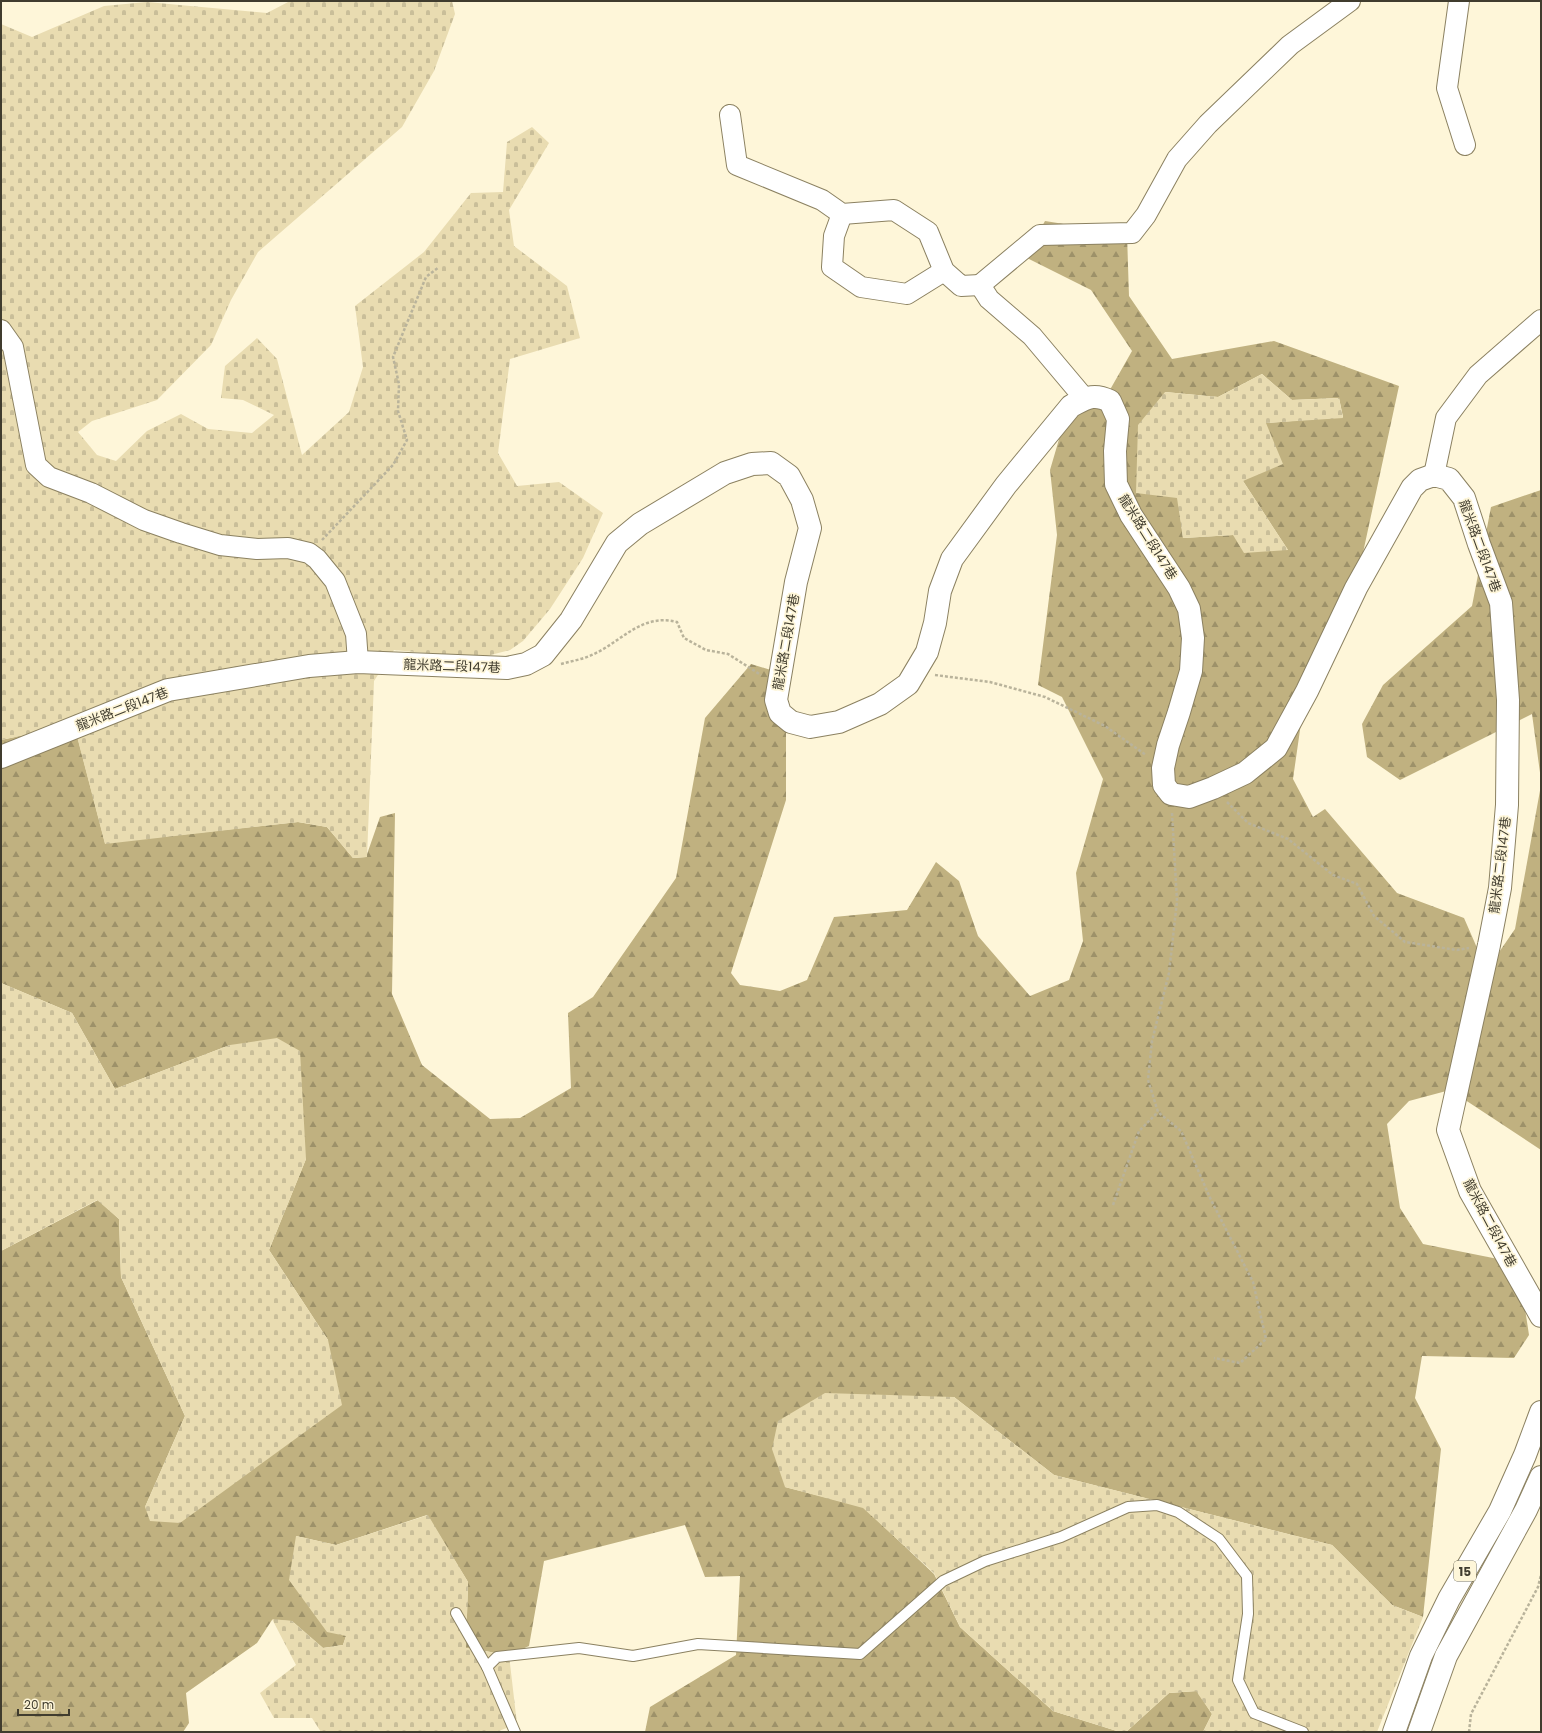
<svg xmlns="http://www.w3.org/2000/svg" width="1542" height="1733" font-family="Poppins,'Noto Sans TC',sans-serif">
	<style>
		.forest { fill: url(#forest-firs); fill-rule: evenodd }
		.cemetery { fill: url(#cemetery-stones) }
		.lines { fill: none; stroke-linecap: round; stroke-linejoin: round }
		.service-casing { stroke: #8b8161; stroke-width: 12 }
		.minor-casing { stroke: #8b8161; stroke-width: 22 }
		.tertiary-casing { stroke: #8b8161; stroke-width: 24 }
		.primary-casing { stroke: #8b8161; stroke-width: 24 }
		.path { stroke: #b9b39b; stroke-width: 2.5; stroke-dasharray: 3 2; stroke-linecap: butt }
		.service { stroke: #fff; stroke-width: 10 }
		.minor { stroke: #fff; stroke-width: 20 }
		.tertiary { stroke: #fff; stroke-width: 22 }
		.primary { stroke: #fff; stroke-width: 22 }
		.labels { text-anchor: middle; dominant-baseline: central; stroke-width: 3.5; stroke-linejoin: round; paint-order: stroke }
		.shield { fill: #fef6d9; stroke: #797461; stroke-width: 1 }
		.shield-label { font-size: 12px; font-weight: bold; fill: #403c2e }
		.street-label { font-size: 13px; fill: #403c2e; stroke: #fef6d9 }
	</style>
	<defs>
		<pattern id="forest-firs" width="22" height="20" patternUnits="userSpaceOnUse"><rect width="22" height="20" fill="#c0b180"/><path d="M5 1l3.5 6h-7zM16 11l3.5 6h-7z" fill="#9d9169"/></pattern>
		<pattern id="cemetery-stones" width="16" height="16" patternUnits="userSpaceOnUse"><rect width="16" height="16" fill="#e9dcb1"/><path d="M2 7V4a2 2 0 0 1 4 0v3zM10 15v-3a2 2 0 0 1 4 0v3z" fill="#c9be99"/></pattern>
	</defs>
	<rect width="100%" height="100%" fill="#fef6d9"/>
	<!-- forest -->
	<g class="forest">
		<path d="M 1045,221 L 1127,234 L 1129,296 L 1172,359 L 1274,341 L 1399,386 L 1361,562 L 1309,667 L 1293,779 L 1313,817 L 1325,809 L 1397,893 L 1464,918 L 1481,957 L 1495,958 L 1515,929 L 1541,785 L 1541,1150 L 1450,1090 L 1409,1101 L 1387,1124 L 1400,1208 L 1423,1244 L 1518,1263 L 1529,1335 L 1514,1358 L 1422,1356 L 1415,1398 L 1441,1449 L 1423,1617 L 1392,1605 L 1332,1545 L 1054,1475 L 954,1397 L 785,1487 L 863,1507 L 934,1574 L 960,1627 L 1053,1711 L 1120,1732 L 645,1732 L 650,1707 L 736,1655 L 740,1576 L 705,1577 L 685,1525 L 544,1561 L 529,1646 L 509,1655 L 466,1648 L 468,1582 L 427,1515 L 336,1545 L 296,1536 L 346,1636 L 343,1645 L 323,1648 L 292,1621 L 272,1620 L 257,1643 L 186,1693 L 189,1723 L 183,1732 L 1,1732 L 1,1251 L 98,1200 L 119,1219 L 121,1277 L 185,1416 L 145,1507 L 328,1340 L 269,1250 L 306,1159 L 230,1045 L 115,1089 L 72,1013 L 1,983 L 1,740 L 74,724 L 105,843 L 298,822 L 327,827 L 353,858 L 366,857 L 380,817 L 395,813 L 392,994 L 422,1065 L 490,1119 L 520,1118 L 571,1088 L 568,1013 L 593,997 L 676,878 L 705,718 L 751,664 L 774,671 L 786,712 L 786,800 L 731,973 L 740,985 L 780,991 L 807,980 L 834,917 L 907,910 L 936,862 L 959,881 L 978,936 L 1030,996 L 1069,980 L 1083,941 L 1076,873 L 1103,779 L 1062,697 L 1038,685 L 1057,535 L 1050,470 L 1067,412 L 1107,395 L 1132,351 L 1091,290 L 1025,257 ZM 1262,374 L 1292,400 L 1339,398 L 1343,417 L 1266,423 L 1243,481 L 1288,550 L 1233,535 L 1183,538 L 1165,392 L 1218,397 Z"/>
		<polygon points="1541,490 1541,780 1532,714 1400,780 1367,757 1362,724 1383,685 1472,606 1491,507"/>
		<polygon points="1197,1691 1212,1714 1203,1732 1126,1732 1169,1693"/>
	</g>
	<!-- cemetery -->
	<g class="cemetery">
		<polygon points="290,1 452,1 455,14 434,71 402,127 258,252 231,300 211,345 157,400 92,421 78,432 97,455 116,461 147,431 181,414 208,429 252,433 274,415 243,400 221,398 225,366 257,338 277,359 302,455 349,412 363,367 355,306 424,252 471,193 503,192 507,142 532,127 549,143 509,210 514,246 567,286 580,338 510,359 498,453 517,486 559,482 603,513 583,558 550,609 523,641 510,650 479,658 394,650 374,681 367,857 353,858 327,827 298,822 105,844 74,725 1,740 1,24 32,37 104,6 147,2 267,13"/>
		<polygon points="1262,374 1292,400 1339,398 1343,418 1266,423 1283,464 1243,481 1288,550 1244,553 1233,535 1183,538 1177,498 1136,493 1138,425 1165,392 1218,397"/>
		<polygon points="1,983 72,1013 115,1089 230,1045 277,1038 300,1051 306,1159 269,1250 328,1340 342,1405 180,1523 150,1521 145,1507 185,1416 121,1277 119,1219 97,1200 1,1251"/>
		<polygon points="825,1393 954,1397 1054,1475 1332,1545 1392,1605 1423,1617 1377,1732 1203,1732 1212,1714 1196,1691 1169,1693 1126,1732 1120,1732 1053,1711 960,1627 934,1573 863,1508 785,1487 772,1449 778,1421"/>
		<polygon points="428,1515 468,1582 466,1648 509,1655 517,1724 496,1732 321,1732 312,1718 274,1718 260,1693 296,1665 272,1619 292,1621 323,1648 343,1645 346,1636 327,1632 289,1580 296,1536 336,1545"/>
	</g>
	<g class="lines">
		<defs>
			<g id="service">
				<polyline points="456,1613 487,1667"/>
				<polyline points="515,1732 487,1667 497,1657 579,1648 633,1656 698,1644 860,1654 943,1581 985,1561 1061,1537 1128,1507 1157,1505 1178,1512 1219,1539 1247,1576 1248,1614 1238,1680 1254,1713 1303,1732"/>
			</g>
			<g id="minor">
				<polyline points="1459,1 1447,88 1465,145"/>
				<polyline points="730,115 737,165 822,200 842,214 894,210 928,232 944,271 961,286 980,285"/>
				<polyline points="842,214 834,236 832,267 861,287 907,294 944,271"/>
				<polyline points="1,330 13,347 36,465 49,477 91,493 144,520 181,533 220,545 257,549 288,548 309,553 317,559 335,581 356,634 358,662"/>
				<polyline points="1085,399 1032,336 989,299 980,285 1040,235 1132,233 1146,215 1177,159 1208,124 1290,45 1350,1"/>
				<polyline points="1434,475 1446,418 1478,375 1541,320"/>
			</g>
			<path id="tertiary" d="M 1,757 L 168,690 L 309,666 L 358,662 L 507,668 L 526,664 L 543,655 L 571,620 L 617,543 L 640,524 L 725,473 L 752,464 L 771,463 L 789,476 L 802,500 L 810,528 L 796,582 L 776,700 L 780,713 L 791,722 L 810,727 L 839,722 L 880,704 L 908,684 L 927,652 L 935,623 L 940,591 L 952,559 L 1006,485 L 1071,406 C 1087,398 1093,393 1110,401 L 1118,419 L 1115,451 L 1116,484 L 1131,515 L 1179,588 L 1189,609 L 1193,638 L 1191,671 L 1179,712 L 1168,745 L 1163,768 L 1164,785 L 1171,794 L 1189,797 L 1213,788 L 1245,773 L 1276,748 L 1307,691 L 1356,588 L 1412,488 L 1420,480 L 1434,475 L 1449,479 L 1464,498 L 1479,544 L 1501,603 L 1508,700 L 1507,805 L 1500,888 L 1489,945 L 1448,1130 L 1470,1191 L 1541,1316"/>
			<g id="primary">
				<polyline points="1394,1732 1421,1656 1449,1599 1500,1511 1525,1455 1541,1412"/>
				<polyline points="1419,1732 1446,1656 1526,1510 1541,1477"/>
			</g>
		</defs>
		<!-- service casing -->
		<use href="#service" class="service-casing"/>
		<!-- minor casing -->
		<use href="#minor" class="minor-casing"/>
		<!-- tertiary casing -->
		<use href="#tertiary" class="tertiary-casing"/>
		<!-- primary casing -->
		<use href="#primary" class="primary-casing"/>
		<!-- path -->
		<g class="path">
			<polyline points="322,540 393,465 407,440 398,411 399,384 393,357 426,277 439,267"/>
			<path d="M 561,664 C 572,661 584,659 594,654 C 622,641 642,613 677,622 L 684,638 L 706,650 L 728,654 L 761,675"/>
			<polyline points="935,675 990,682 1045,697 1105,726 1146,755"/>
			<polyline points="1227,802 1248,823 1288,839 1333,875 1357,884 1374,916 1405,942 1457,950 1469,948"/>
			<polyline points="1172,813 1177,901 1169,973 1152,1041 1148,1080 1158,1112 1181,1131 1211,1200 1253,1282 1266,1339 1240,1363 1214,1358"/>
			<polyline points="1113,1205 1139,1131 1158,1112"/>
			<polyline points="1469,1732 1471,1714 1538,1587 1541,1575"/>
		</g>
		<!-- service -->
		<use href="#service" class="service"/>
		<!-- minor -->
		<use href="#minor" class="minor"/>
		<!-- tertiary -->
		<use href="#tertiary" class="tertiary"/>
		<!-- primary -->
		<use href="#primary" class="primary"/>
	</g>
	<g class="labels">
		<!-- shield labels -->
		<rect class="shield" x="1454" y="1561" width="22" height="20" rx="3"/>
		<g class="shield-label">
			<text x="1465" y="1571">15</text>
		</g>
		<!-- street labels -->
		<g class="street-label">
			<text transform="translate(1148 537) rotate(58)">龍米路二段147巷</text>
			<text transform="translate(1480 546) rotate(70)">龍米路二段147巷</text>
			<text transform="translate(786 642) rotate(-80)">龍米路二段147巷</text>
			<text transform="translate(452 666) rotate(2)">龍米路二段147巷</text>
			<text transform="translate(122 709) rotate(-21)">龍米路二段147巷</text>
			<text transform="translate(1500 865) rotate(-83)">龍米路二段147巷</text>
			<text transform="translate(1490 1223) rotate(62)">龍米路二段147巷</text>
		</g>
	</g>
	<!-- border -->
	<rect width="1542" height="1733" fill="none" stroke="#403c2e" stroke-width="4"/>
	<!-- scale -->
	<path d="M18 1709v6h51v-6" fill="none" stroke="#403c2e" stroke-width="2"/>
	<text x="24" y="1709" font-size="12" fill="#403c2e" stroke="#fef6d9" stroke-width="3" paint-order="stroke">20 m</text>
</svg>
